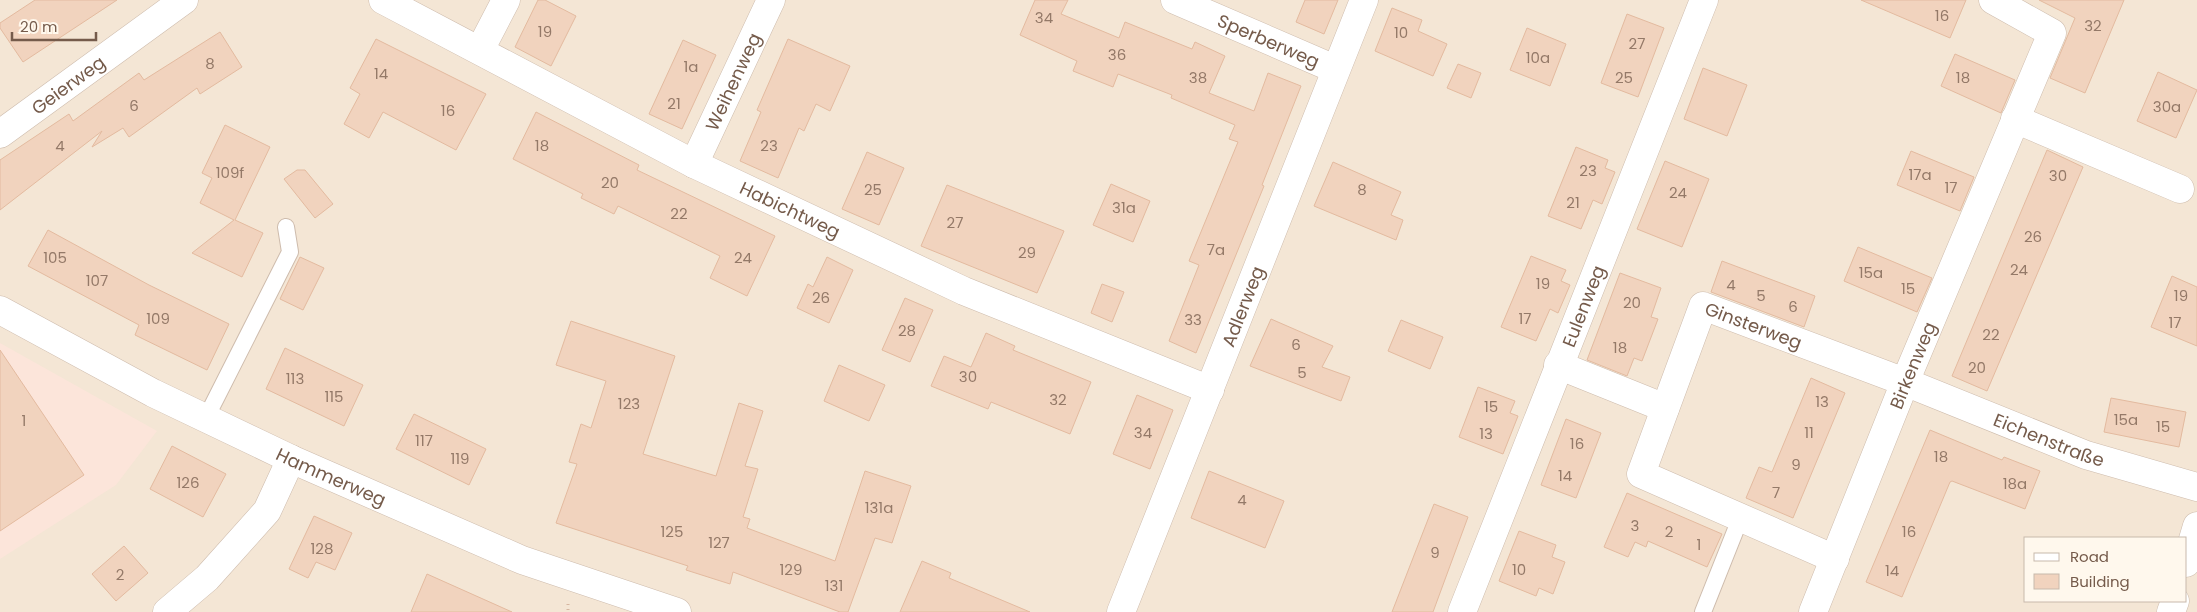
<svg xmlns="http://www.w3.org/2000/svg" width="2197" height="612" font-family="Poppins,sans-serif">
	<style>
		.residential { fill: #f4e6d5; fill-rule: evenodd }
		.commercial { fill: #fce5da }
		.building { fill: #f1d3be; stroke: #e3ba9f }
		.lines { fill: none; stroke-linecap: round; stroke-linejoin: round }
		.lane-casing { stroke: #cebcad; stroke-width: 18 }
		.street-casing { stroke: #cebcad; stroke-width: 29 }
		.path { stroke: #d6b6a1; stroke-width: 3; stroke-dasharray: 1 4; stroke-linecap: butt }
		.lane { stroke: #fff; stroke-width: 16 }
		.street { stroke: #fff; stroke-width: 28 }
		.labels { text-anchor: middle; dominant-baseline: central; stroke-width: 4; stroke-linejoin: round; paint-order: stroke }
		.number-label { font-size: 15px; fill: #947968 }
		.street-label { font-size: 18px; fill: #755b4b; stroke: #fff8ed }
	</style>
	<rect width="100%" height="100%" fill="#fcf4e6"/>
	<!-- residential -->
	<path class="residential" d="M 0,0 L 2197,0 L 2197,612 L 0,612 ZM 2026,538 L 2186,538 L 2186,601 L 2026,601 Z"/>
	<!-- commercial -->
	<polygon class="commercial" points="0,343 157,431 116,485 0,559"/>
	<!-- building -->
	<g class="building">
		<polygon points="35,0 117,0 23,62 0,28 0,23"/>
		<polygon points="538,0 545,0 576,16 551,66 515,47"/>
		<polygon points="1035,0 1068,0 1061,14 1119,38 1125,22 1192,49 1195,42 1225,56 1209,93 1254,111 1268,73 1301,86 1262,185 1264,186 1196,353 1169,341 1199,265 1189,261 1238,142 1229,139 1235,125 1171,98 1172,95 1118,74 1113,87 1073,71 1077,61 1020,35"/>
		<polygon points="1305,0 1338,0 1324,34 1296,22"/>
		<polygon points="1861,0 1966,0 1950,38"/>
		<polygon points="2039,0 2124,0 2085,93 2050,78 2075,18"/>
		<polygon points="1392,8 1422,20 1418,31 1447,44 1433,76 1375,51"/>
		<polygon points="1627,14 1664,28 1638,97 1601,83"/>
		<polygon points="1527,28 1566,44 1550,86 1510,70"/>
		<polygon points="220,32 242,67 200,94 197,88 129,137 123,128 92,147 102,131 0,210 0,160 69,114 73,121 139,73 144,80"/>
		<polygon points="376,39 486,94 456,150 383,112 369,138 344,124 360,94 350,88"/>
		<polygon points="788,39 850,66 830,111 816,104 804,131 799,128 778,178 740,161 761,112 757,110"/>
		<polygon points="683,40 716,55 682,129 649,114"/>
		<polygon points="1955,54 2015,80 2001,113 1941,86"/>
		<polygon points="1458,64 1481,73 1471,98 1447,88"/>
		<polygon points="1703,68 1747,85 1727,136 1684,119"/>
		<polygon points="2158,72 2197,90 2176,138 2137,121"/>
		<polygon points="536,112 639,165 637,170 775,236 747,296 710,278 720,256 618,206 614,214 581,198 583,194 513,159"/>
		<polygon points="225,125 270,147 235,220 263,233 242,277 192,253 234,220 200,203 212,178 202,173"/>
		<polygon points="1576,147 1608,160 1605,168 1615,172 1602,204 1593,200 1581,229 1548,216"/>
		<polygon points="2047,150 2083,167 1987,391 1952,376"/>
		<polygon points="1911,151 1974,177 1960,211 1897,185"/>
		<polygon points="867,152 904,168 879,225 842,209"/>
		<polygon points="1665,161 1709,179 1682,247 1637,229"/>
		<polygon points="1333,162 1401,192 1391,215 1403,220 1396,240 1314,206"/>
		<polygon points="297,170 305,170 333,204 315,218 284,179"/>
		<polygon points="1111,184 1150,201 1133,242 1093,225"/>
		<polygon points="947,185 1064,231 1037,293 921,246"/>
		<polygon points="48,230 149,285 229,324 207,370 135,335 139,325 28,266"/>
		<polygon points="1858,247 1932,278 1917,312 1844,281"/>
		<polygon points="1531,256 1566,270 1561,281 1570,285 1558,313 1550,309 1536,341 1501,327"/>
		<polygon points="300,257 324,268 303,310 280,299"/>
		<polygon points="827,257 853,270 829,323 797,308 808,284 813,287"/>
		<polygon points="1722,261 1815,296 1804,327 1711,292"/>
		<polygon points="1620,273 1661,288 1651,317 1658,319 1642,361 1634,358 1627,376 1587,360"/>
		<polygon points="2172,276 2197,287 2197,346 2151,327"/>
		<polygon points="1102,284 1124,292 1112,322 1091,313"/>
		<polygon points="905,298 933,310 910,362 882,350"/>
		<polygon points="1271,319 1333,346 1322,367 1350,377 1341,401 1250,366"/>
		<polygon points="1401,320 1443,337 1430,369 1388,351"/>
		<polygon points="571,321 675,356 643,454 716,476 739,403 763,411 745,466 758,469 743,517 750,519 747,528 835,561 865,471 911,486 892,543 875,538 848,612 840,612 733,572 730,584 686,570 688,566 556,523 577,464 569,462 581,424 591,428 606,381 556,365"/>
		<polygon points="986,333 1015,346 1013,350 1091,382 1070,434 991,402 988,409 931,386 944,356 971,367"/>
		<polygon points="285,348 363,385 344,426 266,389"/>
		<polygon points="0,350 84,475 0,531"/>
		<polygon points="839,365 885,385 869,421 824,401"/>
		<polygon points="1811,378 1845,393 1793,518 1746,498 1759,467 1772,472"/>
		<polygon points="1478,387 1515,401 1510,413 1518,416 1503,454 1459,437"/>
		<polygon points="1137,395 1173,410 1150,469 1113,454"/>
		<polygon points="2111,398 2186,412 2179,447 2104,432"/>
		<polygon points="414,414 486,449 469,485 396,449"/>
		<polygon points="1566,419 1601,433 1576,498 1541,485"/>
		<polygon points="1930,430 2002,460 2004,457 2040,471 2025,509 1952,481 1950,482 1902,597 1866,582"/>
		<polygon points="172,446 226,474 203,517 150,489"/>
		<polygon points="1209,471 1284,501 1265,548 1191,518"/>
		<polygon points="1627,493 1722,534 1707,567 1648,541 1646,547 1635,542 1628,557 1604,547"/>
		<polygon points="1434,504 1468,517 1433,612 1392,612"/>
		<polygon points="314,516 352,533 335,570 316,562 308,578 289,569"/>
		<polygon points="1519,531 1556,545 1552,557 1565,562 1553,594 1539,588 1536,596 1499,581"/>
		<polygon points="124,546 148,573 116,601 92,574"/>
		<polygon points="922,561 951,573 949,578 1030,612 900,612"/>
		<polygon points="427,574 512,612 411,612"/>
	</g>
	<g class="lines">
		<defs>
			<g id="lane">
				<polyline points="206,418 290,252 286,227"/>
				<polyline points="1703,612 1740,519"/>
			</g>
			<g id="street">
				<path id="s1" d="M 383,0 L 694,164 L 964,291 L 1210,390"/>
				<path id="s2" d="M 1175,0 L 1335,69"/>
				<polyline points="480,50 506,0"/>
				<polyline points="2015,119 2180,189"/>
				<path id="s3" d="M 0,134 L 184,0"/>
				<path id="s4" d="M 694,164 L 771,0"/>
				<path id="s5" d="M 0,310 L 153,393 L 291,459 L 522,560 L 677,612"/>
				<polyline points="1558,365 1665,408"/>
				<path id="s6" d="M 1835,559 L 1641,474 L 1703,306 L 1905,382 L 2086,455 L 2197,487"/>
				<polyline points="2186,563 2197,526"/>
				<polyline points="167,612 207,578 267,511 291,459"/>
				<path id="s7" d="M 1121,612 L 1364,0"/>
				<path id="s8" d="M 1462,612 L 1704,0"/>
				<path id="s9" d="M 1813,612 L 1905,382 L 2052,33 L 1993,0"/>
				<polyline points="2171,612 2175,601"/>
			</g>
		</defs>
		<!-- lane casing -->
		<use href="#lane" class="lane-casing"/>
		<!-- street casing -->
		<use href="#street" class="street-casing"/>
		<!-- path -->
		<polyline class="path" points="568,604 568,610 570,612"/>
		<!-- lane -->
		<use href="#lane" class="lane"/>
		<!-- street -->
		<use href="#street" class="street"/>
	</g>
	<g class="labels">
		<!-- number labels -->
		<g class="number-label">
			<text x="1942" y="15">16</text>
			<text x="1044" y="17">34</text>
			<text x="2093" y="25">32</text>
			<text x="545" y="31">19</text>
			<text x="1401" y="32">10</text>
			<text x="1637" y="43">27</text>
			<text x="1117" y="54">36</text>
			<text x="1538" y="57">10a</text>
			<text x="210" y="63">8</text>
			<text x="691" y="66">1a</text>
			<text x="381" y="73">14</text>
			<text x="1198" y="77">38</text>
			<text x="1624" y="77">25</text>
			<text x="1963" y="77">18</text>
			<text x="674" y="103">21</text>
			<text x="134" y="105">6</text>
			<text x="2167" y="106">30a</text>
			<text x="448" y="110">16</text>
			<text x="60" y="145">4</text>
			<text x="542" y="145">18</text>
			<text x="769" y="145">23</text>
			<text x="1588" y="170">23</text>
			<text x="230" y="172">109f</text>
			<text x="1920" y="174">17a</text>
			<text x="2058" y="175">30</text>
			<text x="610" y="182">20</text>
			<text x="1951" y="187">17</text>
			<text x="873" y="189">25</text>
			<text x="1362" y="189">8</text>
			<text x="1678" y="192">24</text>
			<text x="1573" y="202">21</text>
			<text x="1124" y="207">31a</text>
			<text x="679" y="213">22</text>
			<text x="955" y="222">27</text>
			<text x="2033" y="236">26</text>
			<text x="1216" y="249">7a</text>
			<text x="1027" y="252">29</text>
			<text x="55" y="257">105</text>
			<text x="743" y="257">24</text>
			<text x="2019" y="269">24</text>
			<text x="1871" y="272">15a</text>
			<text x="97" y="280">107</text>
			<text x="1543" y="283">19</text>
			<text x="1731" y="284">4</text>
			<text x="1908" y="288">15</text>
			<text x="1761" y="295">5</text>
			<text x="2181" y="295">19</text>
			<text x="821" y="297">26</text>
			<text x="1632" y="302">20</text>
			<text x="1793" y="306">6</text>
			<text x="158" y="318">109</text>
			<text x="1525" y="318">17</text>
			<text x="1193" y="319">33</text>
			<text x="2175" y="322">17</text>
			<text x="907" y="330">28</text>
			<text x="1991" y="334">22</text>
			<text x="1296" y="344">6</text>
			<text x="1620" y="347">18</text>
			<text x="1977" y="367">20</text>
			<text x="1302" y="372">5</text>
			<text x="968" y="376">30</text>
			<text x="295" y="378">113</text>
			<text x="334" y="396">115</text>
			<text x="1058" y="399">32</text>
			<text x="1822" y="401">13</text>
			<text x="629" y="403">123</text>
			<text x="1491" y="406">15</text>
			<text x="2126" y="419">15a</text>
			<text x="24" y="420">1</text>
			<text x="2163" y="426">15</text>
			<text x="1143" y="432">34</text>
			<text x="1809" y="432">11</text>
			<text x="1486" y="433">13</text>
			<text x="424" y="440">117</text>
			<text x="1577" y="443">16</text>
			<text x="1941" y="456">18</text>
			<text x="460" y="458">119</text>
			<text x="1796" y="464">9</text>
			<text x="1565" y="475">14</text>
			<text x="188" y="482">126</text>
			<text x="2015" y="483">18a</text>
			<text x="1776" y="492">7</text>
			<text x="1242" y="499">4</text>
			<text x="879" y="507">131a</text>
			<text x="1635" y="525">3</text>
			<text x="672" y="531">125</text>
			<text x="1669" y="531">2</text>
			<text x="1909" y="531">16</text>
			<text x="719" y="542">127</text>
			<text x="1699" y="544">1</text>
			<text x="322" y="548">128</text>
			<text x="1435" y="552">9</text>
			<text x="791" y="569">129</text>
			<text x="1519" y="569">10</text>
			<text x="1892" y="570">14</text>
			<text x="120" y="574">2</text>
			<text x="834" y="585">131</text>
		</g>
		<!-- street labels -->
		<g class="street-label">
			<text stroke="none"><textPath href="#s2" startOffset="102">Sperberweg</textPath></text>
			<text stroke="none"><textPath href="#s4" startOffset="91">Weihenweg</textPath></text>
			<text stroke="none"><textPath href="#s3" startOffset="84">Geierweg</textPath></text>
			<text stroke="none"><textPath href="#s1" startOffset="458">Habichtweg</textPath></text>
			<text stroke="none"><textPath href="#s7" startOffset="329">Adlerweg</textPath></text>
			<text stroke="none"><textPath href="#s8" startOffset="329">Eulenweg</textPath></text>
			<text stroke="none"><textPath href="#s6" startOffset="445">Ginsterweg</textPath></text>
			<text stroke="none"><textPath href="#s9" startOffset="266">Birkenweg</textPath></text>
			<text stroke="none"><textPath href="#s6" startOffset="762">Eichenstraße</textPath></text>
			<text stroke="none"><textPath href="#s5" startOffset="371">Hammerweg</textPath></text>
		</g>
	</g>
	<!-- legend -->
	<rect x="2024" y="537" width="162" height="65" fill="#fff8ed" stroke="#c8b9ac"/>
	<rect x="2034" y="553" width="25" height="8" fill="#ffffff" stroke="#c8b9ac"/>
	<text x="2070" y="562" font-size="15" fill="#755b4b">Road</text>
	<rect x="2034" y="574" width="25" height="15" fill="#f1d3be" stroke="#c8b9ac"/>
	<text x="2070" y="587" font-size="15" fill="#755b4b">Building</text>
	<!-- scale -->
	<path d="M12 32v8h84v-8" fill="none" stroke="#755b4b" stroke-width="2.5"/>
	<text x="20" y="32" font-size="15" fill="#755b4b" stroke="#fff8ed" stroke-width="4" paint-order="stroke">20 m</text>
</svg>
